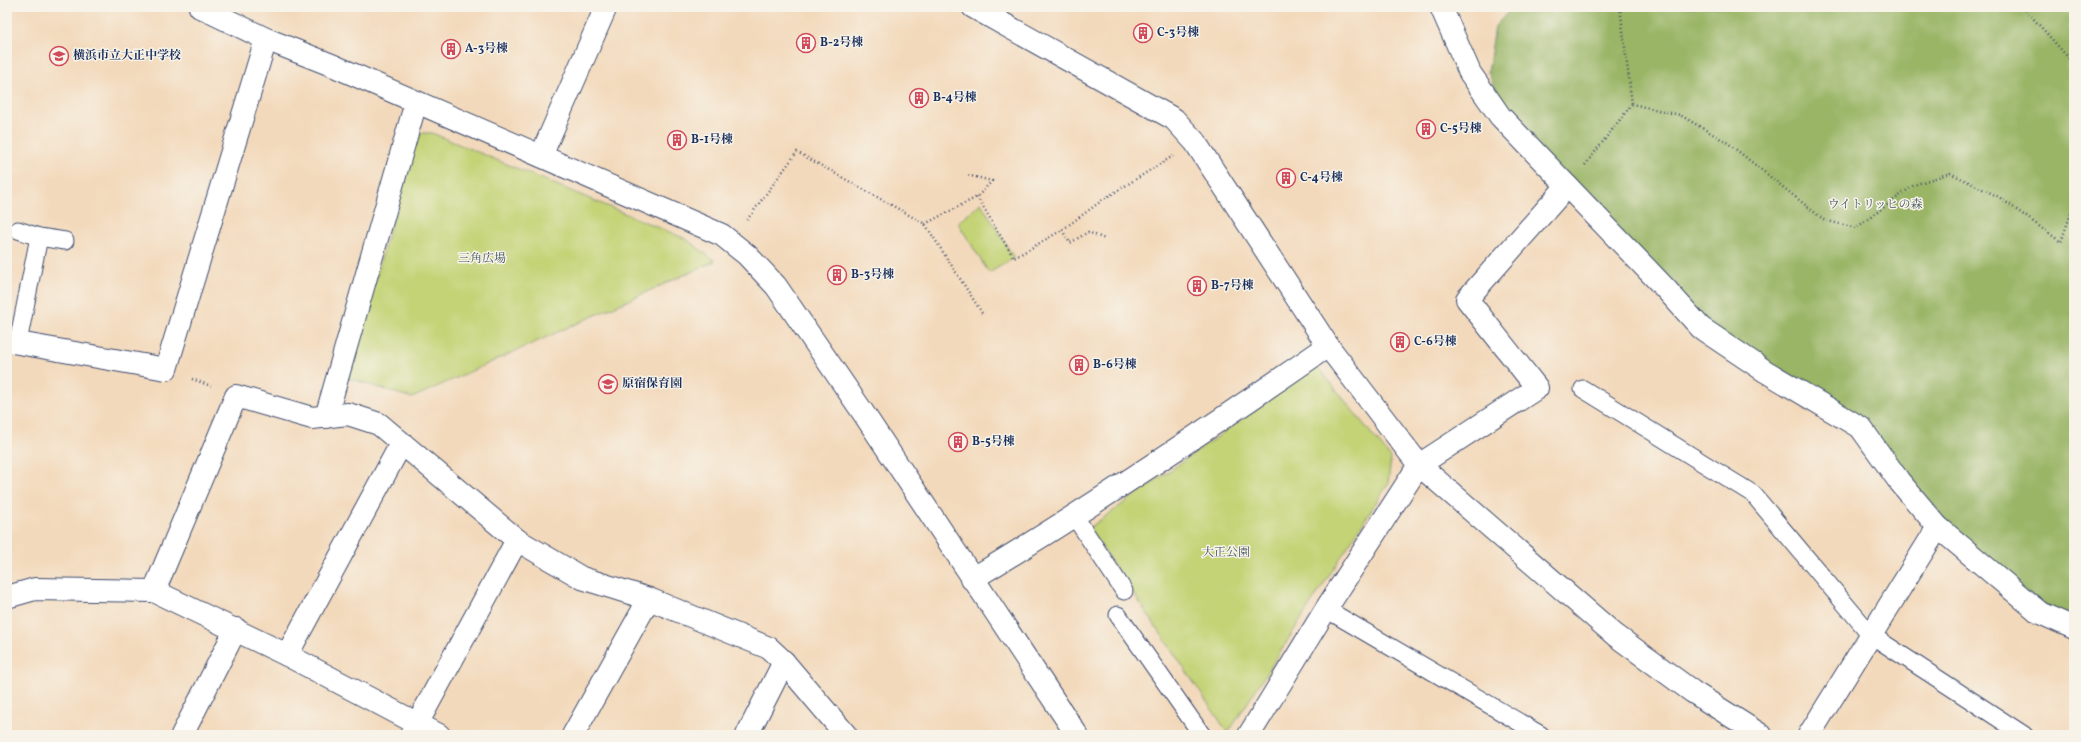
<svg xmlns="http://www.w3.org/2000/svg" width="2081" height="742" font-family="Vollkorn,'Noto Serif JP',serif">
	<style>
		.green { fill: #c3d375; stroke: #6f816a }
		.forest { fill: #9ab566; stroke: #5a7262 }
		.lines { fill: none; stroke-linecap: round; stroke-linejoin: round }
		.service-casing { stroke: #3b486c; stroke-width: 19 }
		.minor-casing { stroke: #3b486c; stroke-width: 24 }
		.tertiary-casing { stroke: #3b486c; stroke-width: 24 }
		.path { stroke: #3b486c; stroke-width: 2.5; stroke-dasharray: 1 3; stroke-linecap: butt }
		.service { stroke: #fff; stroke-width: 17 }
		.minor { stroke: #fff; stroke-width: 22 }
		.tertiary { stroke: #fff; stroke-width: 22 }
		.labels { text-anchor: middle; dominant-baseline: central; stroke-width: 3; stroke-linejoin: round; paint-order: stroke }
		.poi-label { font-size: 12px; font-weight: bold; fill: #1b2f5e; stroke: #f7f3e8; text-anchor: start }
		.park-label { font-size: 12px; fill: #455864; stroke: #f7f3e8 }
	</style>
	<rect width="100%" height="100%" fill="#f7f3e8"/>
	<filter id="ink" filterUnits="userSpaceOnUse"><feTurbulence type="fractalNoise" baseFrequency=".025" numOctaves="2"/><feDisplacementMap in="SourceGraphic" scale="8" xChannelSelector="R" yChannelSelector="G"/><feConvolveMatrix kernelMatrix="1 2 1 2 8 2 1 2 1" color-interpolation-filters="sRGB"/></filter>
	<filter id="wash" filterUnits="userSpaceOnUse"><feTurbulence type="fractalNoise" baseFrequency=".012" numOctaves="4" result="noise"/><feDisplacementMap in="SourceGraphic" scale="16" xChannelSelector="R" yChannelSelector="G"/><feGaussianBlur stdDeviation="0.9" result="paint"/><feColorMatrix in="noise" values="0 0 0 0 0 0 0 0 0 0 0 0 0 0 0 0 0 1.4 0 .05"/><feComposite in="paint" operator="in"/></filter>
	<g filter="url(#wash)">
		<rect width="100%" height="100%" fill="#f3d9bb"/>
		<!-- green -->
		<g class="green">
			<polygon points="421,133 432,133 686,239 715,261 412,398 348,378 413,144"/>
			<polygon points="981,203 1014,258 989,273 958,223"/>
			<polygon points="1317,366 1391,458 1388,484 1228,733 1089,528"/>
		</g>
		<!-- forest -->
		<polygon class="forest" points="1513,7 2074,7 2074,628 2002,580 1861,428 1701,328 1505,113 1488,72 1495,26"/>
	</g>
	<g filter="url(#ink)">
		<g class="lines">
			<defs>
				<g id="service">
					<polyline points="18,230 39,237 65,241"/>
					<polyline points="18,342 39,237"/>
					<polyline points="1583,389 1753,494 1871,635 2024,735"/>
					<polyline points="1075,517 1124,591"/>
					<polyline points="1326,609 1541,735"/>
					<polyline points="1118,615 1202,735"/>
				</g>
				<g id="minor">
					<polyline points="973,7 1174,119 1195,142 1328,346 1419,465 1615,635 1693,692 1761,735"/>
					<polyline points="1441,7 1470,73 1500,116 1664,287 1701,328 1765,371 1861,428 1899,481 1938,527 2040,613 2074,628"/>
					<polyline points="541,156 606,7"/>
					<polyline points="7,341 166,369 266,39"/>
					<polyline points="326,417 416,102"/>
					<path d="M 972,579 C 1094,506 1211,427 1328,346"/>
					<polyline points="154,591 236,396 312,418 348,414 379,424 517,540 582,578 649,599 769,648 784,662 846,735"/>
					<polyline points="7,597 35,589 154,591 287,655 439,735"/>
					<polyline points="287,655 401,444"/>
					<polyline points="182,735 236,629"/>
					<polyline points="411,735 517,540"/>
					<polyline points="573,735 649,599"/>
					<polyline points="747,735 784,662"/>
					<polyline points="1249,735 1326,609 1419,465 1537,388 1467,299 1567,186"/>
					<polyline points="1809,735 1938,527"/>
				</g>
				<polyline id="tertiary" points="200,7 266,39 334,66 722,235 747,255 776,286 862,411 1077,735"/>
			</defs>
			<!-- service casing -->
			<use href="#service" class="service-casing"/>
			<!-- minor casing -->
			<use href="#minor" class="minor-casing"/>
			<!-- tertiary casing -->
			<use href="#tertiary" class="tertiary-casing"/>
			<!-- path -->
			<g class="path">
				<polyline points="1620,7 1632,104"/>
				<polyline points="2023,7 2074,64"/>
				<polyline points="1585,165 1632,104 1680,115 1728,143 1824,220 1856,228 1914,185 1950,173 1999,197 2061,242 2074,205"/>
				<polyline points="977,197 1014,258 1062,230 1104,199 1173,156"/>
				<polyline points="747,220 797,152 925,224 982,313"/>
				<polyline points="925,224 977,197 992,181 967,175"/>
				<polyline points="1062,230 1070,243 1088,232 1105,239"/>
				<polyline points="192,379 211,386"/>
			</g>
			<!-- service -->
			<use href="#service" class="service"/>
			<!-- minor -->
			<use href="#minor" class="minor"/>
			<!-- tertiary -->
			<use href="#tertiary" class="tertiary"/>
		</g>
	</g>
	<!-- icons -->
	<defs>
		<symbol id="building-ring" viewBox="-11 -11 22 22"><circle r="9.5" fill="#f7f3e8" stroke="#d1495b" stroke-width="1.5"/><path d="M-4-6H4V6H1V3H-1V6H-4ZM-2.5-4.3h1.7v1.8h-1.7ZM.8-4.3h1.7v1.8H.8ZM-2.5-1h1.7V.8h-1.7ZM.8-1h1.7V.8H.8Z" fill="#d1495b"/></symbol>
		<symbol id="school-ring" viewBox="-11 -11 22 22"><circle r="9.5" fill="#f7f3e8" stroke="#d1495b" stroke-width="1.5"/><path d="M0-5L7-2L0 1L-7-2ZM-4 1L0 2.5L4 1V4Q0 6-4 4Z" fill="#d1495b"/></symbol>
	</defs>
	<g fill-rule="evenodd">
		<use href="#building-ring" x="1132" y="22" width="22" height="22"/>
		<use href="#building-ring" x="795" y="32" width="22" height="22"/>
		<use href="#building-ring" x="440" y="38" width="22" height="22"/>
		<use href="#school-ring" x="48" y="45" width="22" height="22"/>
		<use href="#building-ring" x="908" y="87" width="22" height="22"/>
		<use href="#building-ring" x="1415" y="118" width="22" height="22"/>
		<use href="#building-ring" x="666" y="129" width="22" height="22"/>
		<use href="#building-ring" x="1275" y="167" width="22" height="22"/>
		<use href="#building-ring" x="826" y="264" width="22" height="22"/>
		<use href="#building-ring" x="1186" y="275" width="22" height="22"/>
		<use href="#building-ring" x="1389" y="331" width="22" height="22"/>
		<use href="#building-ring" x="1068" y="354" width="22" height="22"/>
		<use href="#school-ring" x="597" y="373" width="22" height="22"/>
		<use href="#building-ring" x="947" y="431" width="22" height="22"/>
	</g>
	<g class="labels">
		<!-- poi labels -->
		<g class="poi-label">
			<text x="1157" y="33">C-3号棟</text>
			<text x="820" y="43">B-2号棟</text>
			<text x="465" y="49">A-3号棟</text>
			<text x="73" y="56">横浜市立大正中学校</text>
			<text x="933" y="98">B-4号棟</text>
			<text x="1440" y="129">C-5号棟</text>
			<text x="691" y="140">B-1号棟</text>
			<text x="1300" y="178">C-4号棟</text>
			<text x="851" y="275">B-3号棟</text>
			<text x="1211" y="286">B-7号棟</text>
			<text x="1414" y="342">C-6号棟</text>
			<text x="1093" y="365">B-6号棟</text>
			<text x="622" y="384">原宿保育園</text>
			<text x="972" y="442">B-5号棟</text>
		</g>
		<!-- park labels -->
		<g class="park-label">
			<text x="1875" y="205">ウイトリッヒの森</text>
			<text x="482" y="259">三角広場</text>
			<text x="1226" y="553">大正公園</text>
		</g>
	</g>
	<!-- margin -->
	<rect width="2081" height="742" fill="none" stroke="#f7f3e8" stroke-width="24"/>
</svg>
